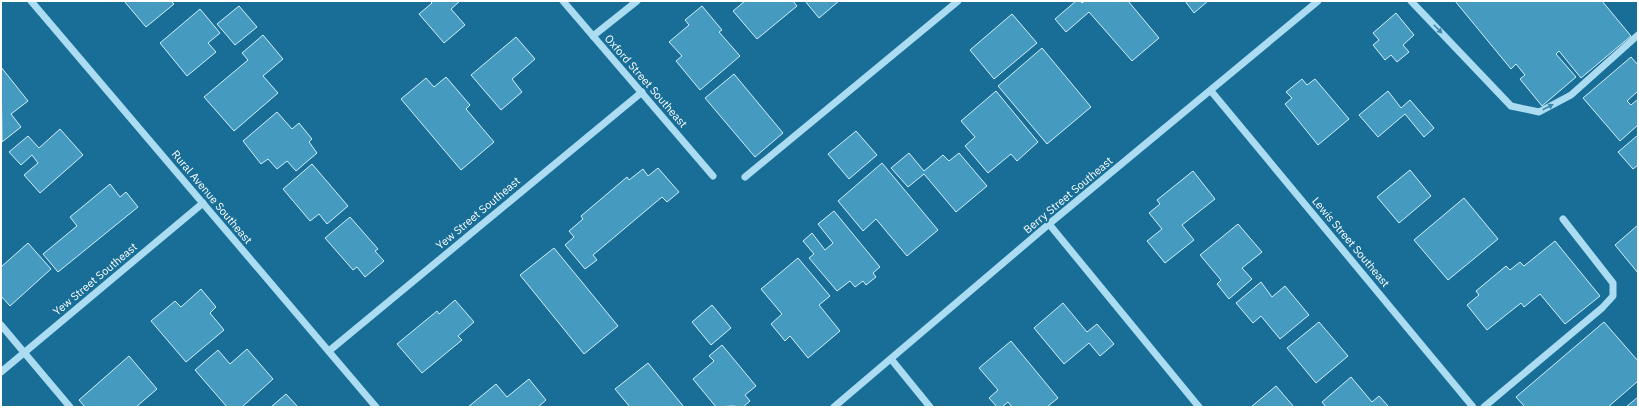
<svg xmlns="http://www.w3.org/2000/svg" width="1639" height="408" font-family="'IBM Plex Sans',sans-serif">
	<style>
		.building { fill: #459ac0; stroke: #d2effc }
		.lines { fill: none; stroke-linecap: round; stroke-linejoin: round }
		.minor { stroke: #abdcf1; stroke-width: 7 }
		.oneway { fill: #3d8aae }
		.labels { text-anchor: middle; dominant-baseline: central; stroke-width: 4; stroke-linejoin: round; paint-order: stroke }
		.street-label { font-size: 11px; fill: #fff; stroke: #186e97 }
	</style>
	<rect width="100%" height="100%" fill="#186e97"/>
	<!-- building -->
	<g class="building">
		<polygon points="124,1 171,1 174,4 146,27"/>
		<polygon points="430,1 460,1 451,9 465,25 444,43 419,14 432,3"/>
		<polygon points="745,1 793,1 797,6 757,39 733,11"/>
		<polygon points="805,1 839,1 819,18"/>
		<polygon points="1076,1 1080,1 1082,3 1085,1 1128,1 1159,38 1132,61 1089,12 1066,32 1055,19"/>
		<polygon points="1185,1 1208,1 1194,13"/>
		<polygon points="1455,1 1602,1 1631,36 1581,78 1559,51 1556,54 1576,77 1542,106 1520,79 1525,75 1516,64 1511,69"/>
		<polygon points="239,6 257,27 235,45 217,24"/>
		<polygon points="702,6 722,30 719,32 740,56 700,90 676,61 682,56 669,42 689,25 685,20"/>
		<polygon points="200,9 220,33 208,43 216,52 187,76 160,43"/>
		<polygon points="1396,13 1414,35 1403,45 1409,52 1397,62 1391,55 1385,60 1373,45 1379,40 1373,33"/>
		<polygon points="1012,14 1037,43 994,79 970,50"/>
		<polygon points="263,35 283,59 263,76 278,93 234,131 204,97 248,60 242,53"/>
		<polygon points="516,37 535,59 512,79 522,92 501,110 471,75"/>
		<polygon points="1042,48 1091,107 1047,144 998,86"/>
		<polygon points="1631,57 1638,65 1638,91 1627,101 1631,105 1638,99 1638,125 1620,141 1583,98"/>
		<polygon points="1,67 28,101 11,114 21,127 2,142"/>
		<polygon points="734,74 783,133 755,157 705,98"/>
		<polygon points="446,77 470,105 466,109 494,142 461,170 401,99 426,78 434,87"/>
		<polygon points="1302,79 1307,85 1315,79 1349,119 1318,145 1285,104 1292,98 1286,92"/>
		<polygon points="996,91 1038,142 1017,161 1011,154 988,173 965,146 975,137 961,121"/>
		<polygon points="1388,91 1401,108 1410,100 1434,128 1424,137 1405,114 1378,137 1359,115"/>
		<polygon points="277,112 292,129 299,123 312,139 309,142 317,153 296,171 287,161 277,169 268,159 261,164 243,141"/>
		<polygon points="60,129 83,155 40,193 24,175 38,163 32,155 21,165 9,152 28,136 39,148"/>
		<polygon points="856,131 877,155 849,179 828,154"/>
		<polygon points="1638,135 1638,165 1633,169 1618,152"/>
		<polygon points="909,153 924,171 943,155 949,161 959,153 987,186 956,212 924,174 908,187 891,168"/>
		<polygon points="882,163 938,230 907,256 876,219 863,231 838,201"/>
		<polygon points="312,164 348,206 327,224 319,214 310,221 283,189"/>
		<polygon points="658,168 679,192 667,202 662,197 593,255 597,260 585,269 565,245 574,237 569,231 583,219 581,216 627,177 629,180 643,169 648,176"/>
		<polygon points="1410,170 1431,196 1399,223 1377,197"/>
		<polygon points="1193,171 1215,199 1182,225 1194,240 1165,263 1147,241 1162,229 1149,213 1160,204 1157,200"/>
		<polygon points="110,184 120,197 126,192 138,207 58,272 43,254 77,226 70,217"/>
		<polygon points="1464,198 1498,239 1448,280 1414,240"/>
		<polygon points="834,211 880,267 873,273 876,277 866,285 863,281 855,287 850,281 837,291 809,258 814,254 803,241 812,233 825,250 833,243 818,224"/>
		<polygon points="350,217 378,249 375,251 384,261 365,277 357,267 353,270 325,238"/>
		<polygon points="1238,224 1262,252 1242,268 1252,279 1229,299 1217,284 1221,280 1200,255"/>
		<polygon points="1638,225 1638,273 1615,245"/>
		<polygon points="1555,241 1600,296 1565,324 1540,294 1524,307 1521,303 1487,330 1467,305 1479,295 1476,291 1506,266 1510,270 1520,262 1524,266"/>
		<polygon points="28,243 51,269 10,306 1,296 1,267"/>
		<polygon points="554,248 618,326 584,354 520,275"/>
		<polygon points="798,258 830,296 819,305 840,331 808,358 790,336 785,341 771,324 782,314 761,289"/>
		<polygon points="1261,282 1272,297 1285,286 1309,315 1280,339 1261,316 1253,323 1236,303"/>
		<polygon points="201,289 216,307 210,313 224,330 186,362 151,321 175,301 181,307"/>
		<polygon points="455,300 474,322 458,336 462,340 422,373 397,344 437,311 439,314"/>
		<polygon points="1063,303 1087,332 1097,324 1114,344 1100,356 1089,343 1064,364 1034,328"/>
		<polygon points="712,305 731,328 711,345 692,322"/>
		<polygon points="1319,322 1348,356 1316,383 1287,348"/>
		<polygon points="1604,322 1638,361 1638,381 1608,407 1525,407 1516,397"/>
		<polygon points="1011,341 1058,398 1047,407 1012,407 1008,402 1002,407 997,407 989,398 998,390 979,368"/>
		<polygon points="722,345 756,386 745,395 750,401 743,407 732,406 716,407 693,379 714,361 709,356"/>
		<polygon points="247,349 273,379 242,407 227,407 195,370 218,350 230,364"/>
		<polygon points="129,356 157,389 136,407 85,407 79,400"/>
		<polygon points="648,363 684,407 630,407 615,389"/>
		<polygon points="1351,377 1372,402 1379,396 1389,407 1326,407 1322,402"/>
		<polygon points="529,379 546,400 538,407 468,407 496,384 507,397"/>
		<polygon points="1276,386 1294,407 1251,407"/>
		<polygon points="286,394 298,407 271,407"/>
		<polygon points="1638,397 1638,407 1626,407"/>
	</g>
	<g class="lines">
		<!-- minor -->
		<g class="minor">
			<polyline points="31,1 376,407"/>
			<polyline points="563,1 713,176"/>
			<polyline points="1411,1 1511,106 1539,112 1571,95 1638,35"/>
			<polyline points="593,36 637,1"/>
			<polyline points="1211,91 1473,407"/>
			<polyline points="745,177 958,1"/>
			<polyline points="1049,224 1199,407"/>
			<polyline points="1,325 70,407"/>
			<polyline points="329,351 642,92"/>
			<polyline points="891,359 930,407"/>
			<polyline points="1,372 203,203"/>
			<polyline points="834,407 1049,224 1318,1"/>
			<polyline points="1484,407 1602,308 1613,296 1613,283 1563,219"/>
		</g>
	</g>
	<!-- one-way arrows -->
	<defs><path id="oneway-solid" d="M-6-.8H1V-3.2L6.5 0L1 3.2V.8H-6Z"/></defs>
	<g class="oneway">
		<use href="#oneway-solid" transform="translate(1438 29) rotate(46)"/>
		<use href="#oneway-solid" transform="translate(1548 107) rotate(-27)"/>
	</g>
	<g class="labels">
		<!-- street labels -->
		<g class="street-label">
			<text transform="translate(646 81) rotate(49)">Oxford Street Southeast</text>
			<text transform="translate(1068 195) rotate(-40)">Berry Street Southeast</text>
			<text transform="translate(212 197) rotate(50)">Rural Avenue Southeast</text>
			<text transform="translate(478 213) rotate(-40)">Yew Street Southeast</text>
			<text transform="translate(1351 242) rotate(50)">Lewis Street Southeast</text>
			<text transform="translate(95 279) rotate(-40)">Yew Street Southeast</text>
		</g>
	</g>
	<!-- border -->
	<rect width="1639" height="408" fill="none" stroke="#ffffff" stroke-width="4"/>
</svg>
